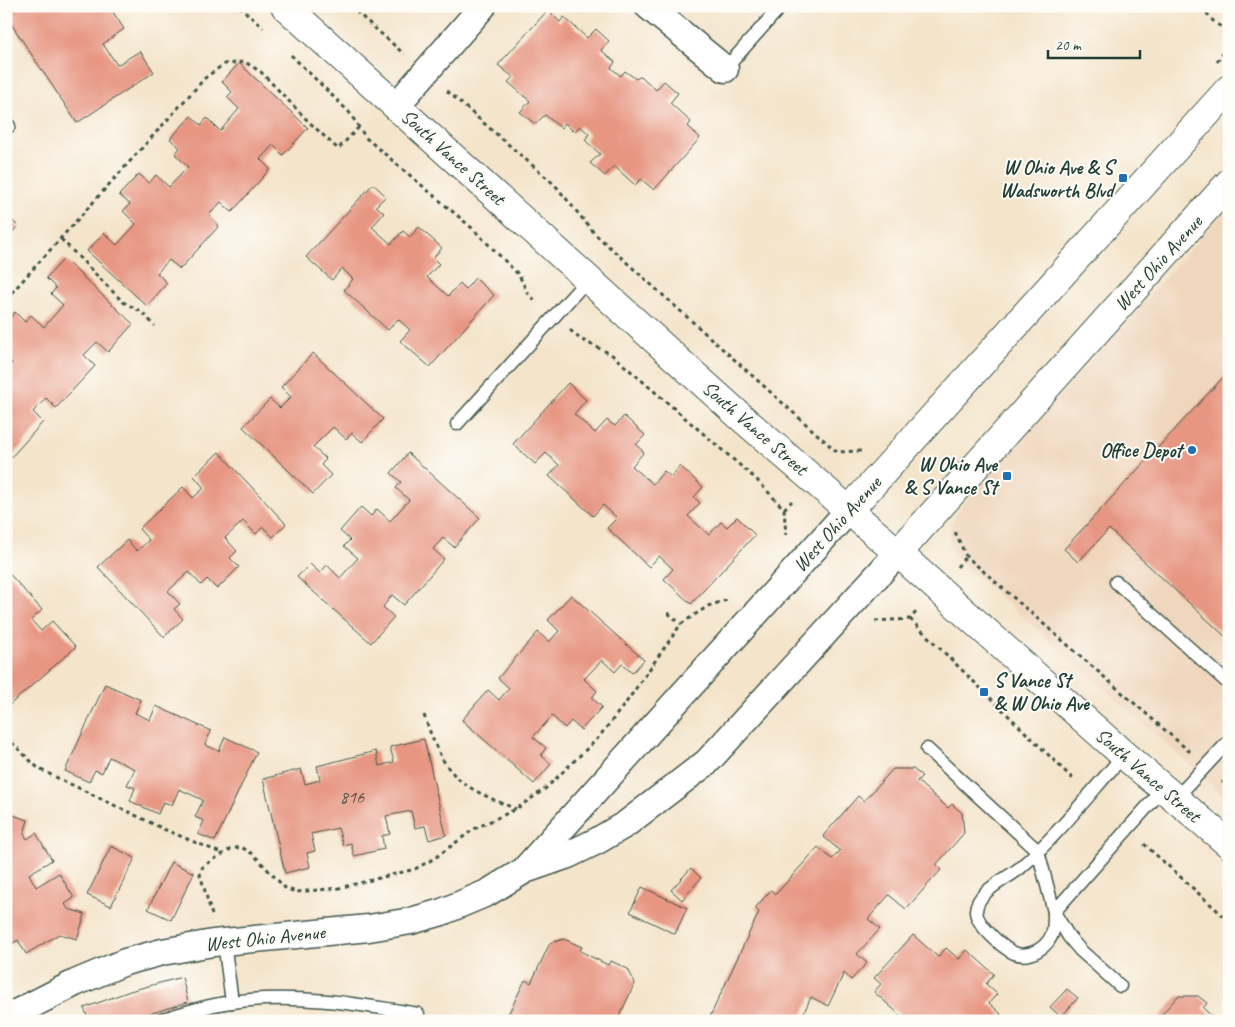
<svg xmlns="http://www.w3.org/2000/svg" width="1235" height="1027" font-family="Caveat,sans-serif">
	<style>
		.built { fill: #efd6bc }
		.building { fill: #e79682 }
		.lines { fill: none; stroke-linecap: round; stroke-linejoin: round }
		.lane-casing { stroke: #3f564a; stroke-width: 15 }
		.street-casing { stroke: #3f564a; stroke-width: 29 }
		.secondary-casing { stroke: #3f564a; stroke-width: 30 }
		.path { stroke: #3f564a; stroke-width: 3; stroke-dasharray: 4 4; stroke-linecap: butt }
		.lane { stroke: #fff; stroke-width: 12 }
		.street { stroke: #fff; stroke-width: 26 }
		.secondary { stroke: #fff; stroke-width: 28 }
		.poi-dot { fill: #1f6fb2; stroke: #fdfcf7; stroke-width: 2 }
		.labels { text-anchor: middle; dominant-baseline: central; stroke-width: 4; stroke-linejoin: round; paint-order: stroke }
		.number-label { font-size: 18px; fill: #515348 }
		.street-label { font-size: 20px; fill: #1f3d34; stroke: #fdfcf7 }
		.poi-label { font-size: 20px; font-weight: bold; fill: #1f3d34; stroke: #fdfcf7; text-anchor: end }
	</style>
	<rect width="100%" height="100%" fill="#fdfcf7"/>
	<filter id="ink" filterUnits="userSpaceOnUse"><feTurbulence type="fractalNoise" baseFrequency=".02" numOctaves="2"/><feDisplacementMap in="SourceGraphic" scale="10" xChannelSelector="R" yChannelSelector="G"/><feConvolveMatrix kernelMatrix="1 2 1 2 8 2 1 2 1" color-interpolation-filters="sRGB"/></filter>
	<filter id="wash" filterUnits="userSpaceOnUse"><feTurbulence type="fractalNoise" baseFrequency=".0096" numOctaves="4" result="noise"/><feDisplacementMap in="SourceGraphic" scale="20" xChannelSelector="R" yChannelSelector="G"/><feGaussianBlur stdDeviation="1.12" result="paint"/><feColorMatrix in="noise" values="0 0 0 0 0 0 0 0 0 0 0 0 0 0 0 0 0 1.4 0 .05"/><feComposite in="paint" operator="in"/></filter>
	<g filter="url(#wash)">
		<rect width="100%" height="100%" fill="#f4e4ca"/>
		<!-- built -->
		<polygon class="built" points="1229,206 1229,800 952,554 949,543 951,524 960,508"/>
		<g id="blocks">
			<!-- building -->
			<g class="building">
				<polygon points="6,6 109,6 124,29 103,44 117,65 140,51 154,72 77,123 6,16"/>
				<polygon points="548,10 560,22 564,17 587,38 596,29 609,41 601,50 615,62 611,68 621,76 625,71 636,79 641,76 656,90 664,81 678,93 670,103 691,122 688,126 700,138 654,190 641,179 635,185 614,166 605,176 590,163 600,154 585,140 589,134 580,126 574,132 565,123 561,128 545,115 535,124 520,112 530,101 508,82 513,77 498,65"/>
				<polygon points="239,63 308,128 283,155 273,145 260,159 270,169 232,212 221,202 209,215 219,226 180,269 169,260 157,273 167,283 147,306 87,251 104,233 117,245 136,224 123,211 130,204 119,195 139,174 149,183 156,175 169,187 188,167 175,154 180,148 170,139 191,116 201,125 207,118 220,131 239,109 227,97 232,92 222,82"/>
				<polygon points="373,184 386,196 376,206 384,213 372,227 391,244 403,231 410,237 419,227 442,248 433,258 439,264 427,277 448,296 460,283 466,289 475,278 494,295 430,367 400,341 410,330 398,319 388,330 344,290 353,279 342,268 332,280 306,257"/>
				<polygon points="6,215 18,226 6,239"/>
				<polygon points="64,259 133,324 108,352 97,342 84,355 95,366 56,408 46,398 33,412 43,422 6,463 6,370 12,363 6,357 6,323 15,312 25,322 31,315 44,327 63,305 51,294 56,288 46,278"/>
				<polygon points="313,353 383,419 362,442 352,433 346,439 333,427 313,447 326,459 321,465 331,475 313,494 243,427 270,399 280,408 291,397 281,387"/>
				<polygon points="1229,371 1229,636 1227,638 1109,529 1078,562 1064,549"/>
				<polygon points="568,383 586,400 574,414 595,433 607,420 615,426 624,416 645,435 636,445 644,452 632,466 653,484 664,471 671,477 680,466 703,487 694,497 700,503 688,516 709,535 721,522 727,527 737,517 755,535 691,604 664,579 673,569 659,556 649,567 607,528 617,518 603,505 593,516 549,476 559,465 546,453 535,464 513,444"/>
				<polygon points="219,452 286,524 273,537 263,527 256,534 243,521 225,538 237,551 230,558 239,567 217,589 207,579 201,585 189,572 168,591 180,604 174,609 183,619 164,637 98,567 127,540 137,551 149,540 139,529 183,487 193,498 204,488 194,476"/>
				<polygon points="408,453 480,518 454,547 443,538 433,549 444,559 404,605 392,595 383,607 394,617 371,643 297,577 310,564 320,573 327,565 340,578 358,558 344,546 350,540 340,531 361,507 371,516 377,509 390,521 409,500 396,488 401,482 391,473"/>
				<polygon points="6,570 42,610 31,620 41,631 52,621 76,647 6,708"/>
				<polygon points="571,595 644,660 632,673 622,664 615,672 602,660 584,679 597,691 592,698 602,707 581,730 571,721 565,728 552,716 533,737 546,748 541,755 551,764 534,784 462,720 488,690 499,700 509,688 498,678 538,632 549,642 559,631 548,620"/>
				<polygon points="105,684 141,700 135,713 150,720 156,706 211,731 205,745 219,751 225,737 257,752 215,841 198,834 204,821 195,817 203,800 179,789 172,805 163,802 158,814 130,801 135,788 127,785 135,769 109,757 102,773 95,770 89,782 65,771"/>
				<polygon points="424,739 446,835 429,840 425,826 415,828 411,811 386,816 390,834 382,836 384,849 354,856 351,843 343,845 338,828 311,834 315,851 307,853 310,867 285,873 263,779 301,769 305,784 320,780 317,766 376,751 379,766 394,762 390,747"/>
				<polygon points="893,769 913,769 922,776 917,781 948,808 952,804 962,813 964,833 936,865 941,870 906,909 889,895 868,919 880,929 857,954 867,963 851,980 844,973 828,1006 811,997 800,1021 708,1021 759,912 755,908 771,890 776,894 818,847 832,859 840,851 823,836 858,796 864,801"/>
				<polygon points="6,813 28,820 24,834 27,839 36,833 52,860 29,874 36,887 59,873 74,898 65,904 68,909 85,914 77,939 59,934 26,954 18,940 6,947"/>
				<polygon points="111,846 135,858 111,906 87,895"/>
				<polygon points="171,862 194,873 171,920 148,909"/>
				<polygon points="691,868 701,878 682,900 671,890"/>
				<polygon points="642,887 687,908 675,934 630,912"/>
				<polygon points="913,935 938,957 946,948 959,959 967,950 994,974 986,984 997,994 989,1003 1001,1014 996,1021 894,1021 900,1015 874,992 881,984 874,978"/>
				<polygon points="564,939 582,947 580,951 608,965 611,961 628,969 635,983 617,1021 505,1021 525,980 531,983 550,943"/>
				<polygon points="182,977 188,1002 126,1021 89,1021 84,1008 130,991"/>
				<polygon points="1067,989 1078,998 1061,1017 1050,1007"/>
				<polygon points="1178,996 1198,996 1207,1003 1203,1008 1217,1021 1156,1021"/>
			</g>
		</g>
	</g>
	<g filter="url(#ink)">
		<use href="#blocks" fill-opacity="0" stroke="#3f564a" stroke-width="1"/>
		<g class="lines">
			<defs>
				<g id="lane">
					<polyline points="725,69 781,6"/>
					<polyline points="6,127 9,126"/>
					<polyline points="457,424 588,279"/>
					<polyline points="1116,582 1229,684"/>
					<polyline points="927,749 1038,851 1054,912 1069,937 1080,950 1120,986"/>
					<path d="M 1124,755 C 1090,793 1058,835 1020,868 C 1007,879 975,892 976,912 C 977,925 1003,948 1014,953 C 1030,959 1049,947 1053,931 C 1054,925 1054,919 1054,912 L 1163,789"/>
					<polyline points="1175,799 1229,741"/>
					<polyline points="224,942 232,1002"/>
					<path d="M 158,1021 C 182,1013 207,1005 232,1002 C 293,993 358,1004 418,1014"/>
				</g>
				<g id="street">
					<polyline points="648,6 725,69"/>
					<polyline points="396,106 483,6"/>
					<polyline points="527,867 849,510"/>
					<polyline points="6,1018 75,983 125,962 162,952 213,943 369,928 411,921 442,912 487,893 525,870 568,855 597,841 626,824 707,762 898,553"/>
				</g>
				<g id="secondary">
					<polyline points="285,6 742,418 898,553 1124,755 1229,844"/>
					<polyline points="849,510 1229,89"/>
					<polyline points="898,553 1229,183"/>
				</g>
			</defs>
			<!-- lane casing -->
			<use href="#lane" class="lane-casing"/>
			<!-- street casing -->
			<use href="#street" class="street-casing"/>
			<!-- secondary casing -->
			<use href="#secondary" class="secondary-casing"/>
			<!-- path -->
			<g class="path">
				<polyline points="239,6 263,28"/>
				<polyline points="350,6 404,54"/>
				<path d="M 1202,6 C 1209,15 1215,29 1229,27"/>
				<polyline points="291,55 349,112 366,138 472,228 519,275 528,294 537,302"/>
				<polyline points="1217,62 1228,44 1224,28"/>
				<polyline points="447,91 555,185 595,234 837,452 861,451"/>
				<polyline points="61,239 123,302 142,312 155,326"/>
				<polyline points="6,299 205,78 224,64 245,62 261,72 309,122 338,149 359,127"/>
				<polyline points="570,330 580,339 611,354 757,480 784,509 786,535"/>
				<polyline points="784,509 792,501"/>
				<polyline points="955,532 966,556 1190,752"/>
				<polyline points="957,567 966,556"/>
				<polyline points="668,613 681,624"/>
				<polyline points="910,619 1073,779"/>
				<polyline points="875,621 910,619 918,610"/>
				<path d="M 424,715 C 445,777 457,785 516,809"/>
				<polyline points="6,737 39,769 168,831 221,853"/>
				<polyline points="1222,781 1229,787"/>
				<polyline points="1144,844 1229,921"/>
				<polyline points="212,915 200,874 203,866 231,849 241,847 253,854 286,889 297,892 339,888 415,869 435,858 474,829 516,809 545,789 598,738 625,704 681,624 708,606 727,600"/>
			</g>
			<!-- lane -->
			<use href="#lane" class="lane"/>
			<!-- street -->
			<use href="#street" class="street"/>
			<!-- secondary -->
			<use href="#secondary" class="secondary"/>
		</g>
	</g>
	<!-- markers -->
	<g class="poi-dot">
		<rect x="1118" y="173" width="10" height="10" rx="2.5"/>
		<circle cx="1192" cy="450" r="5"/>
		<rect x="1002" y="471" width="10" height="10" rx="2.5"/>
		<rect x="979" y="687" width="10" height="10" rx="2.5"/>
	</g>
	<g class="labels">
		<!-- number labels -->
		<g class="number-label">
			<text x="352" y="797">816</text>
		</g>
		<!-- street labels -->
		<g class="street-label">
			<text transform="translate(453 157) rotate(42)">South Vance Street</text>
			<text transform="translate(1158 263) rotate(-48)">West Ohio Avenue</text>
			<text transform="translate(755 428) rotate(41)">South Vance Street</text>
			<text transform="translate(837 524) rotate(-48)">West Ohio Avenue</text>
			<text transform="translate(1148 775) rotate(41)">South Vance Street</text>
			<text transform="translate(265 938) rotate(-6)">West Ohio Avenue</text>
		</g>
		<!-- poi labels -->
		<g class="poi-label">
			<text x="1113" y="167">W Ohio Ave &amp; S<tspan x="1113" dy="23">Wadsworth Blvd</tspan></text>
			<text x="1182" y="450">Office Depot</text>
			<text x="997" y="464">W Ohio Ave<tspan x="997" dy="23">&amp; S Vance St</tspan></text>
			<text x="994" y="680" text-anchor="start">S Vance St<tspan x="994" dy="23">&amp; W Ohio Ave</tspan></text>
		</g>
	</g>
	<!-- margin -->
	<rect width="1235" height="1027" fill="none" stroke="#fdfcf7" stroke-width="25"/>
	<!-- scale -->
	<path d="M1048 50v8h92v-8" fill="none" stroke="#1f3d34" stroke-width="2.5"/>
	<text x="1055" y="50" font-size="15" fill="#1f3d34" stroke="#fdfcf7" stroke-width="4" paint-order="stroke">20 m</text>
</svg>
